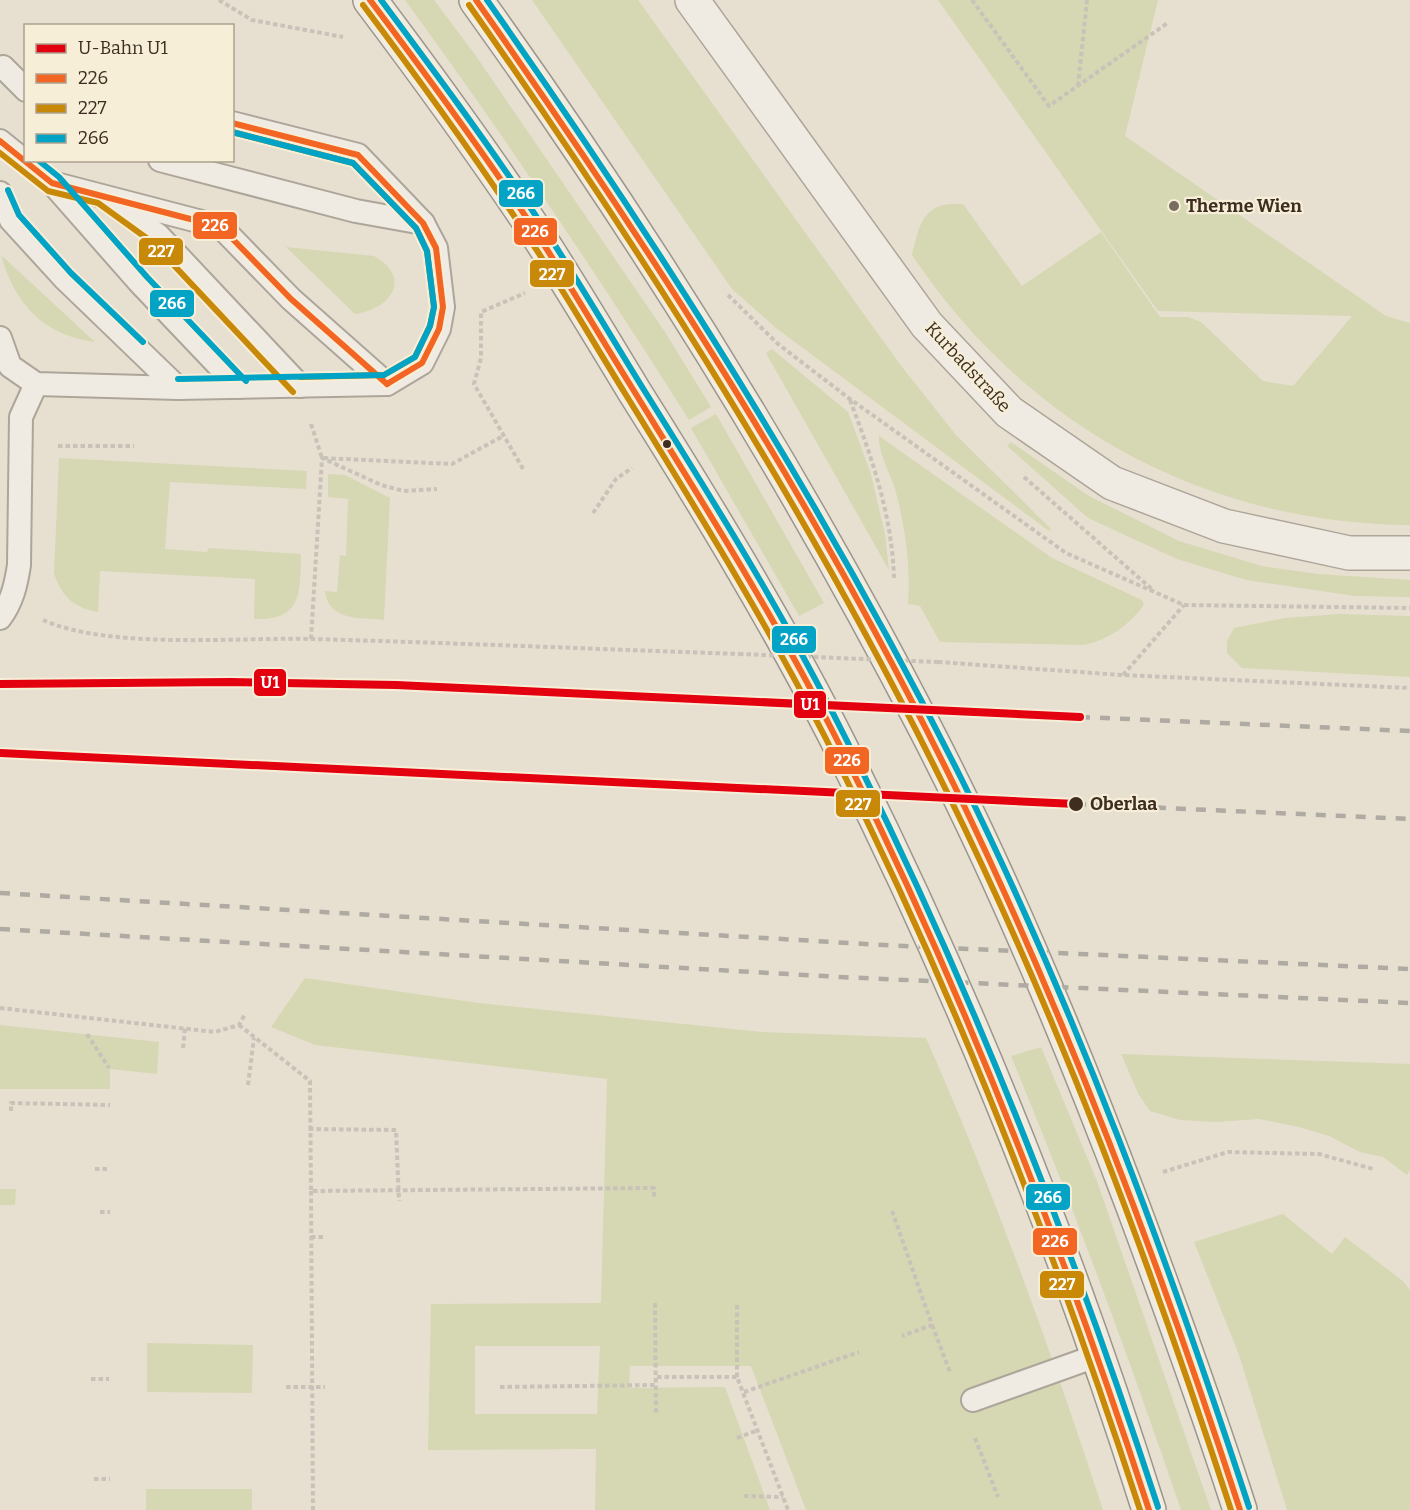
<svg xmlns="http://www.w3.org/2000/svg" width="1410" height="1510" font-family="Bitter,serif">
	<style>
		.green { fill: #d6d7b3; fill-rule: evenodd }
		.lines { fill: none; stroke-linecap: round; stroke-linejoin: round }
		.service-casing { stroke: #ada599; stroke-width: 26 }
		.minor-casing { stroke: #ada599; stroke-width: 36 }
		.secondary-casing { stroke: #9c958a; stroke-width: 36 }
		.path { stroke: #c8c2b9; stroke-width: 4; stroke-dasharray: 4.5 3; stroke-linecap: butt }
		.service { stroke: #efebe3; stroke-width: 22 }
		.minor { stroke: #efebe3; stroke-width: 33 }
		.secondary { stroke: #efebe3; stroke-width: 33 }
		.rail { stroke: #afaaa2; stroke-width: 4.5; stroke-dasharray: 10 10; stroke-linecap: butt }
		.path-bridge { stroke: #c8c2b9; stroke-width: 4; stroke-dasharray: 4.5 3; stroke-linecap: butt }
		.bus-1-casing { stroke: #f7eed8; stroke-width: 10 }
		.bus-2-casing { stroke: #f7eed8; stroke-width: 10 }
		.bus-3-casing { stroke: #f7eed8; stroke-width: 10 }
		.bus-1 { stroke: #f26522; stroke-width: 6 }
		.bus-2 { stroke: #c88808; stroke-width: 6 }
		.bus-3 { stroke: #03a3c5; stroke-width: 6 }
		.metro-1-casing { stroke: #f7eed8; stroke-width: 12 }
		.metro-1 { stroke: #e3000f; stroke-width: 8 }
		.poi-dot { fill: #786c5e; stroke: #f7eed8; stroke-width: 2 }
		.bus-dot { fill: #3d2e20; stroke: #f7eed8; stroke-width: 2 }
		.labels { text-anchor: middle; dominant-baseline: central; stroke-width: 4.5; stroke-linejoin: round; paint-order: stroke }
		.poi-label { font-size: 18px; font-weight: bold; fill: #3d2e20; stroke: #f7eed8; text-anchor: start }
		.street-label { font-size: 18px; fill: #3d2e20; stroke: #f7eed8 }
		.stop-label { font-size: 18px; font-weight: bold; fill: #3d2e20; stroke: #f7eed8; text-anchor: start }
		.line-badge { stroke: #f7eed8; stroke-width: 2 }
		.badge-label { font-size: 16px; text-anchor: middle; font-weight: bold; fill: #fff }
	</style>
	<rect width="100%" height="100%" fill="#e7e0d1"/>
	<!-- green -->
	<g class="green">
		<path d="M 405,0 L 434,0 L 476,56 L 665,332 L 711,407 L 689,420 C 599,277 505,137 405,0 Z"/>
		<polygon points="532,0 638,0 902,367 956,435 1051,529 1049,531 776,328 732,289"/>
		<path d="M 938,0 L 1158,0 L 1125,136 L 1386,316 L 1410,323 L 1410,525 C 1204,523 1026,426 912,255 C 920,221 924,202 963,204 L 1022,286 L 1101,232 L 1160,317 L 1188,317 L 1201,322 L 1263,381 L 1293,386 L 1352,316 L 1158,311 Z"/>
		<path d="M 286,247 L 374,256 C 413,278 391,309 355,314 Z"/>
		<path d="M 1,255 L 95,342 C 44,336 14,303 1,255 Z"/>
		<polygon points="772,349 848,412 870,471 885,534 889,570 766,353"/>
		<polygon points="716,414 824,603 799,616 691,428"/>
		<path d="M 879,436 L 1052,558 L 1142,600 L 1144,605 C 1128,626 1110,639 1084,645 L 940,642 L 920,606 L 908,604 C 911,567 905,525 895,489 C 890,473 878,452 879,436 Z"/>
		<polygon points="1011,442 1089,496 1179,541 1262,566 1318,574 1410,580 1410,597 1355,596 1246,580 1177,559 1088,518 1007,446"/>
		<path d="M 59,458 L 307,471 L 306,489 L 170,482 L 165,549 L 207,552 L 209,548 L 301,554 C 300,592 303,621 254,619 L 255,579 L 100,571 L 98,612 C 74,608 61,596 54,573 Z"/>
		<path d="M 328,474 L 345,475 L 390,498 L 384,620 C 360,617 329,622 325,591 L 337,592 L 340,555 L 346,556 L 348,499 L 328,497 Z"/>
		<polygon points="1339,614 1410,616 1410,677 1242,668 1227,653 1227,641 1234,628 1285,618"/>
		<path d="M 305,978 L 479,1003 L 762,1032 L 926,1038 C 994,1192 1051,1350 1103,1510 L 806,1510 L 751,1366 L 630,1366 L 629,1388 L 725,1387 L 770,1510 L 595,1510 L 596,1449 L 428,1450 L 431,1304 L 601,1303 L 607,1079 L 315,1045 L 271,1027 ZM 475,1346 L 600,1346 L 597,1414 L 475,1414 Z"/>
		<polygon points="0,1025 159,1042 157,1074 110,1069 110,1089 0,1089"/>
		<path d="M 1041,1047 L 1097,1181 L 1211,1510 L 1181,1510 C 1129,1357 1073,1206 1011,1056 Z"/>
		<polygon points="1121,1054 1410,1064 1410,1170 1407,1175 1383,1157 1360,1152 1329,1136 1299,1127 1259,1119 1216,1122 1180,1120 1150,1111 1139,1095"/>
		<polygon points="0,1189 16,1189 15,1205 0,1205"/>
		<polygon points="1283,1214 1332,1254 1345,1237 1403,1281 1410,1290 1410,1510 1287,1510 1239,1355 1194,1242"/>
		<polygon points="147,1343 253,1345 252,1393 147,1392"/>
		<rect x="146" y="1489" width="106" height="21"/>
	</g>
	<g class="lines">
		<defs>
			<g id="service">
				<polyline points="3,67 26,90"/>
				<polyline points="0,141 52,183 140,283 239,387"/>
				<polyline points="160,160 356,211 423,223"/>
				<polyline points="52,183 221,227 291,299 387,384"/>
				<polyline points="0,193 11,220 65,279 178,388"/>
				<polyline points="113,202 158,235 300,386"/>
				<polyline points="0,338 10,366 36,384 178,388 387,384 422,363 439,329 443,307 436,248 423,223 358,155 232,123"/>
				<path d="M 0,618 C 12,602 16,585 19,565 L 21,417 L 36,384"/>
				<polyline points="973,1400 1099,1355"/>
			</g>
			<polyline id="minor" points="692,0 927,325 1009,412 1112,483 1224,526 1349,553 1410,553"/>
			<g id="secondary">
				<path d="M 370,0 C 425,73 479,147 530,223 C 566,278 600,335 634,391 C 704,502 773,615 833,732 C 960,982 1065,1243 1149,1510"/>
				<path d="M 476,0 C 642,231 793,473 924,726 C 1004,880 1071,1042 1132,1204 C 1170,1306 1207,1407 1240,1510"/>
			</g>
		</defs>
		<!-- service casing -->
		<use href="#service" class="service-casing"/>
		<!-- minor casing -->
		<use href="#minor" class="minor-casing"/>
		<!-- secondary casing -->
		<use href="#secondary" class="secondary-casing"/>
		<!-- path -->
		<g class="path">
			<polyline points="219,0 252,20 343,37"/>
			<polyline points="972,0 1049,106 1169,22"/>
			<polyline points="1078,86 1087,0"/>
			<polyline points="728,295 778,344 850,399 1066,553 1184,605 1410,608"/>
			<path d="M 850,400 C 872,458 892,515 894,578"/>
			<polyline points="311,424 322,458 452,464 503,436"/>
			<polyline points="58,446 134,446"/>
			<polyline points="523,469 474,384 481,358 481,312 525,293"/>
			<polyline points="1024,477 1154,591"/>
			<polyline points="593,513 616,479 632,468"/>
			<path d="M 43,620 C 111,650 236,637 313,639 C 455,643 597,649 739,654"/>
			<polyline points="311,639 322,458 381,485 404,491 437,489"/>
			<polyline points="938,662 1122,675 1410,688"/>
			<polyline points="1123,675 1184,605"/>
			<polyline points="0,1008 215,1032 239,1025 245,1014"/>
			<polyline points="239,1025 310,1081 311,1191 654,1188 654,1198"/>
			<polyline points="87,1034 109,1068"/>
			<polyline points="183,1048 185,1028"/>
			<polyline points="248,1085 254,1038"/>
			<polyline points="11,1111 11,1103 110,1105"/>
			<polyline points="309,1129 396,1130 399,1201"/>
			<polyline points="95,1169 110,1169"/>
			<polyline points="1163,1172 1228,1152 1319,1154 1373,1169"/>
			<polyline points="311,1191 313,1510"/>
			<polyline points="892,1211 932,1325 902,1336"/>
			<polyline points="100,1212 110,1212"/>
			<polyline points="311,1237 324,1237"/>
			<polyline points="655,1303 656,1414"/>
			<polyline points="932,1325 950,1372"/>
			<polyline points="657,1377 737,1377 788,1510"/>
			<polyline points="737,1377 737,1302"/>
			<polyline points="91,1379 109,1379"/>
			<polyline points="286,1387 325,1387"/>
			<polyline points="500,1387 656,1385"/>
			<polyline points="744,1392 859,1352"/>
			<polyline points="737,1438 758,1430"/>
			<polyline points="975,1438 998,1497"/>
			<polyline points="94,1479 110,1479"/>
			<polyline points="744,1496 783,1497"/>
		</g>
		<!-- service -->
		<use href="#service" class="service"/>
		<!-- minor -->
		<use href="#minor" class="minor"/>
		<!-- secondary -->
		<use href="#secondary" class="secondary"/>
		<!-- rail -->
		<g class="rail">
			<polyline points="1080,717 1410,731"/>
			<polyline points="1076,804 1410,819"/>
			<polyline points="0,893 883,945 1410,969"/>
			<polyline points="0,929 840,977 1410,1003"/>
		</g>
		<!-- path-bridge -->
		<polyline class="path-bridge" points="739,654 938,662"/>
		<defs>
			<g id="bus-1">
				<path d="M 370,0 C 425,73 480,147 530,223 C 566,278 599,335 634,391 C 703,503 773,614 833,732 C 960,982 1062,1243 1149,1510"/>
				<path d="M 476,0 C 653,251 820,511 955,787 C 1068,1020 1160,1264 1240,1510"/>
				<polyline points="232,123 358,155 423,223 436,248 443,307 439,329 422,363 387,384"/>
				<polyline points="0,141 52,183 221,227 291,299 387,384"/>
			</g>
			<g id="bus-2">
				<path d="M 363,5 C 418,78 472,152 522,228 C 559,282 591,339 626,395 C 695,507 764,618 824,735 C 952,984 1053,1244 1140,1510"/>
				<path d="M 469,5 C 645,255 811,515 946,790 C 1060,1021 1151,1265 1231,1510"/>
				<polyline points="232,132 353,163 416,228 427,251 434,307 430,326 415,357 384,375 300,377"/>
				<polyline points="0,153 48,191 98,203 152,242 293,392"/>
			</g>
			<g id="bus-3">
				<path d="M 381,0 C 434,71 487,142 536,216 C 574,273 608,332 644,390 C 714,502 783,613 842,731 C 969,981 1071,1241 1158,1507"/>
				<path d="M 487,0 C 662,248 825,506 961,778 C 1077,1012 1168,1260 1249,1507"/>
				<polyline points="38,160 59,177 147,277 246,381"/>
				<polyline points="8,190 19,215 71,273 143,342"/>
				<polyline points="178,379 384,375 415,357 430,326 434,307 427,251 416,228 353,163 232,132"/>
			</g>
		</defs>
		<!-- bus-1 casing -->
		<use href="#bus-1" class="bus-1-casing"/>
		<!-- bus-2 casing -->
		<use href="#bus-2" class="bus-2-casing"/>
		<!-- bus-3 casing -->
		<use href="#bus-3" class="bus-3-casing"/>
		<!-- bus-1 -->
		<use href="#bus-1" class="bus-1"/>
		<!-- bus-2 -->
		<use href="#bus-2" class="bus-2"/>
		<!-- bus-3 -->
		<use href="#bus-3" class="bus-3"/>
		<defs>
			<g id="metro-1">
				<polyline points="0,684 231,682 396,685 1080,717"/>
				<polyline points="0,753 1076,804"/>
			</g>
		</defs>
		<!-- metro-1 casing -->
		<use href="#metro-1" class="metro-1-casing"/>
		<!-- metro-1 -->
		<use href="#metro-1" class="metro-1"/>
	</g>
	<!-- markers -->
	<circle class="poi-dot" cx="1174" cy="206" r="6"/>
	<g class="bus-dot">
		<circle cx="667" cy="444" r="5"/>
		<circle cx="1076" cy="804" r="8"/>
	</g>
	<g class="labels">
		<!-- poi labels -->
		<g class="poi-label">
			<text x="1186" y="206">Therme Wien</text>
		</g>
		<!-- street labels -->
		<g class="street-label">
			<text transform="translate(968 367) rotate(47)">Kurbadstraße</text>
		</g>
		<!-- stop labels -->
		<g class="stop-label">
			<text x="1090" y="804">Oberlaa</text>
		</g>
	</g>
	<g class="line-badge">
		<rect x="498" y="179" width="46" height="29" rx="6" fill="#03a3c5"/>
		<rect x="192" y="211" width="46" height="29" rx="6" fill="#f26522"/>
		<rect x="513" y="217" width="45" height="29" rx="6" fill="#f26522"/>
		<rect x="138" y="237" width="46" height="29" rx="6" fill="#c88808"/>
		<rect x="529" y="259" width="46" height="29" rx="6" fill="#c88808"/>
		<rect x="149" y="289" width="46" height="29" rx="6" fill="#03a3c5"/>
		<rect x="771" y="625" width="46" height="29" rx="6" fill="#03a3c5"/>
		<rect x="253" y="668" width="34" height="29" rx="6" fill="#e3000f"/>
		<rect x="793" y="690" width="34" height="29" rx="6" fill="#e3000f"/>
		<rect x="824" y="746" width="46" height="29" rx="6" fill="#f26522"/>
		<rect x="835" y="789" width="46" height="29" rx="6" fill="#c88808"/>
		<rect x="1025" y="1183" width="46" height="28" rx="6" fill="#03a3c5"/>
		<rect x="1032" y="1227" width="46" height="29" rx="6" fill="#f26522"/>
		<rect x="1039" y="1270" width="46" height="29" rx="6" fill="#c88808"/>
	</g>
	<g class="badge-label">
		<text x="521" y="199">266</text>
		<text x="215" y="231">226</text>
		<text x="535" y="237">226</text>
		<text x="161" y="257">227</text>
		<text x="552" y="280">227</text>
		<text x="172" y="309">266</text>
		<text x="794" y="645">266</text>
		<text x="270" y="688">U1</text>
		<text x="810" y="710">U1</text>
		<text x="847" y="766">226</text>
		<text x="858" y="810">227</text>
		<text x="1048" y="1203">266</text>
		<text x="1055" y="1247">226</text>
		<text x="1062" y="1290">227</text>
	</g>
	<!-- legend -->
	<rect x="24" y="24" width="210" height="138" fill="#f7eed8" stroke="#ada18e" stroke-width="1.5"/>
	<rect x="36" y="44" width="30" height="9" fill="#e3000f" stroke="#ada18e" stroke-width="1.5"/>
	<text x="78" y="54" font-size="18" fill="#3d2e20">U-Bahn U1</text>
	<rect x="36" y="74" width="30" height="9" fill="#f26522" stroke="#ada18e" stroke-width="1.5"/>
	<text x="78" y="84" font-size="18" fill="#3d2e20">226</text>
	<rect x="36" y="104" width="30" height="9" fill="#c88808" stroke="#ada18e" stroke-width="1.5"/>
	<text x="78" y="114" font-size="18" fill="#3d2e20">227</text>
	<rect x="36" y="134" width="30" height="9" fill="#03a3c5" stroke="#ada18e" stroke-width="1.5"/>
	<text x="78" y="144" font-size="18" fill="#3d2e20">266</text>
</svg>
